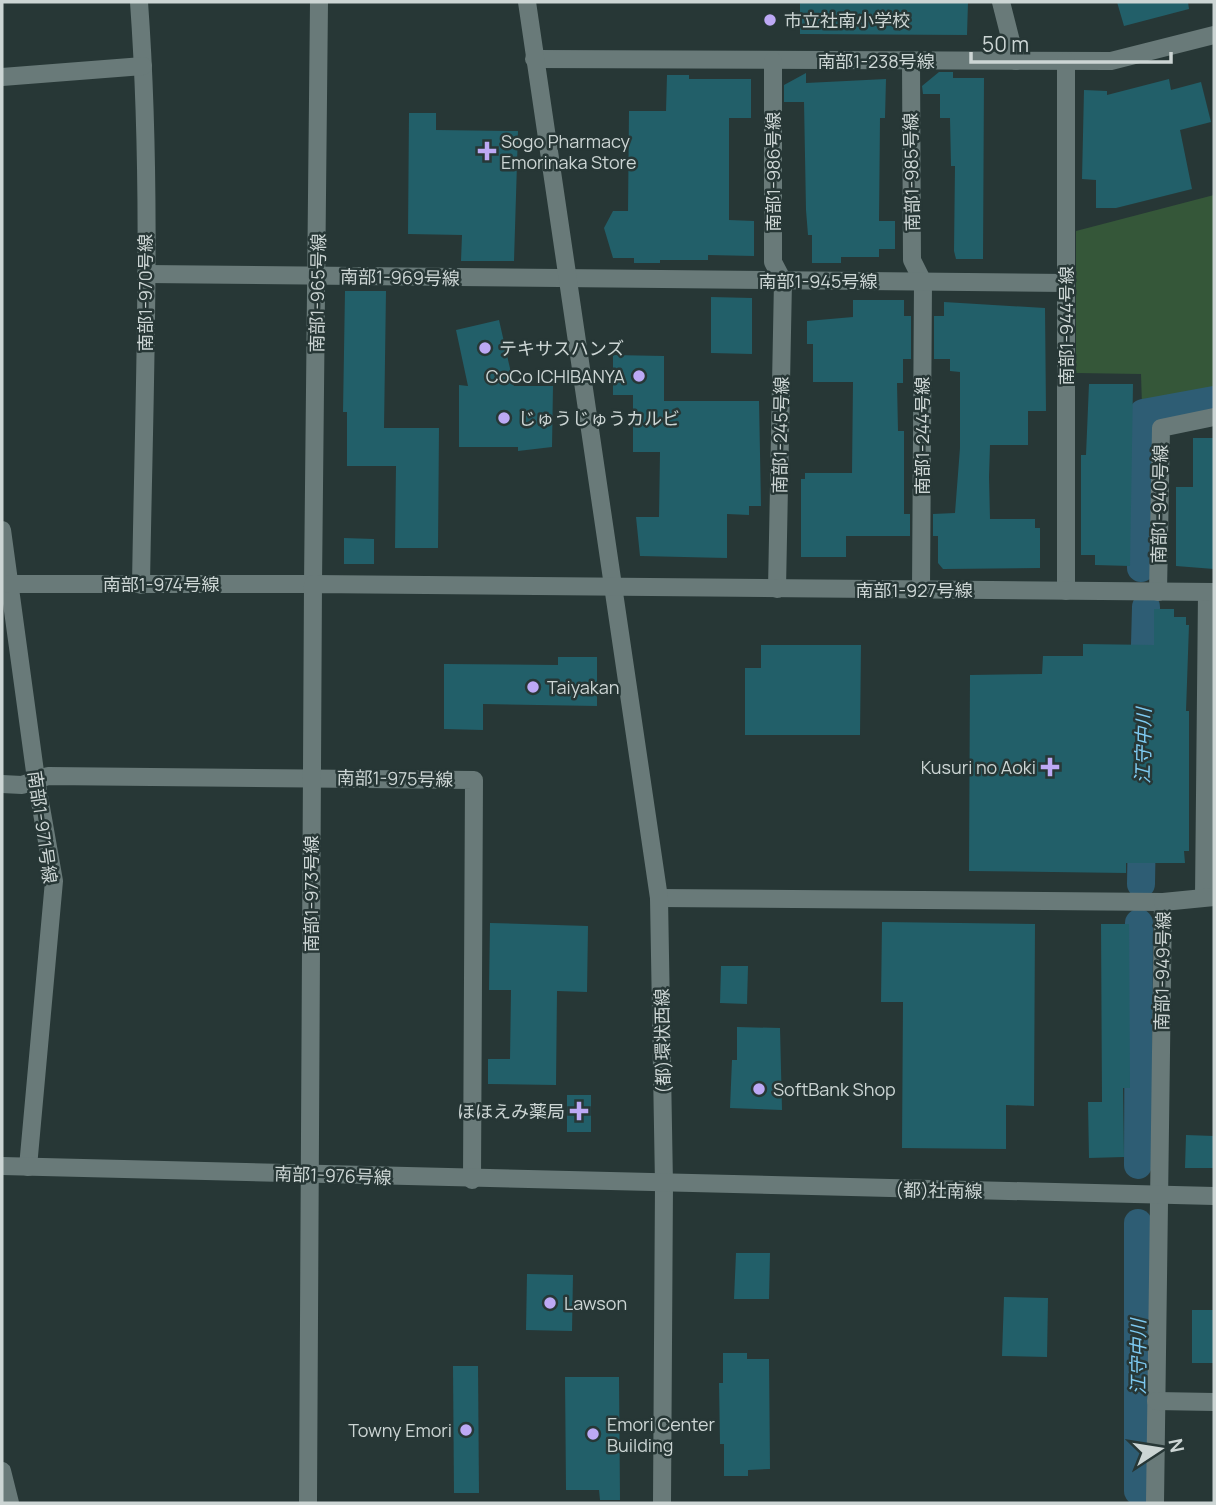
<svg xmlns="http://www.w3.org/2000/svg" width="1216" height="1505" font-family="Manrope,'Noto Sans JP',sans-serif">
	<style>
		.green { fill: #355739 }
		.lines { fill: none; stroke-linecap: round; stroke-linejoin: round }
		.canal { stroke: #2e5d74; stroke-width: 28 }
		.building { fill: #225f69 }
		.street { stroke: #697a79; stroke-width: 18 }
		.secondary { stroke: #697a79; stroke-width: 18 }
		.poi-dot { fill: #bda9f5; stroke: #273736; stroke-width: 2.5 }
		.labels { text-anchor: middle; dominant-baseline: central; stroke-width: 5; stroke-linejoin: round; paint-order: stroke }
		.poi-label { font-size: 18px; fill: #ccd5d4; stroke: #273736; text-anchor: start }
		.street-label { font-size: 18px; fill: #ccd5d4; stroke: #273736 }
		.water-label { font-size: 19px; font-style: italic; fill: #7ecaf1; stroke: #273736 }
	</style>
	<rect width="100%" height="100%" fill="#273736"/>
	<!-- green -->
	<polygon class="green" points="1214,195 1214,394 1142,406 1141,374 1076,373 1076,231"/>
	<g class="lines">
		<!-- canal -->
		<g class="canal">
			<polyline points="1141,568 1143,413 1214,400"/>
			<polyline points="1144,682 1146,607"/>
			<polyline points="1141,884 1142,824"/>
			<polyline points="1138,1165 1139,923"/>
			<polyline points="1138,1491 1138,1223"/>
		</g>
	</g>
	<!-- building -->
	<g class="building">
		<polygon points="800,2 968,2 967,35 800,34"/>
		<polygon points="1117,2 1188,2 1189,9 1124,26"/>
		<polygon points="939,72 953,72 953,78 984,78 983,259 956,259 954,251 955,166 951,166 950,118 940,118 940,94 923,94 922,86"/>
		<polygon points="806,73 806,83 886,79 885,118 880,118 879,221 895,221 895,249 879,249 879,257 841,257 841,263 812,263 812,235 808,235 806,210 804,102 784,102 784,85"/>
		<polygon points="667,75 689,75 689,79 751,79 751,118 729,118 729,220 754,221 754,256 708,255 708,260 660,260 660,263 634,263 634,258 613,258 604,228 613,211 628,211 629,111 666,111"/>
		<polygon points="1169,79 1171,90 1201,82 1211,122 1180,130 1192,189 1116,208 1096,208 1096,180 1082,179 1084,90 1107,91 1107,95"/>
		<polygon points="409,113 436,113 436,130 518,131 514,261 461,261 462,235 408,234"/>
		<polygon points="345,291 386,291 384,428 439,428 438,548 395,548 396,466 347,466 347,412 343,412"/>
		<polygon points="711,297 752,298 752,354 711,353"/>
		<polygon points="853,300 904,300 904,316 911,316 911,359 903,359 903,383 897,383 898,431 904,431 904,514 910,514 910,536 846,536 846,557 801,557 801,479 805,479 805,473 852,473 853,382 813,382 813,344 807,344 807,321 853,317"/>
		<polygon points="944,302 1045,308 1046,411 1028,411 1028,445 990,445 989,477 990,519 1035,519 1035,528 1040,528 1040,568 943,569 938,563 938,536 933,536 933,514 955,513 960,448 960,372 950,371 950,359 934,359 934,316 944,316"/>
		<polygon points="499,320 514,386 553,386 552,447 518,451 518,447 459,447 459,385 468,386 456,330"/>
		<polygon points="613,355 664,356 664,401 759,401 761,506 749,506 749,515 727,514 727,558 640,556 636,517 659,517 660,452 633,452 633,395 613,395"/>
		<polygon points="1089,384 1133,384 1130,566 1095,565 1095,555 1081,555 1081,455 1086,455"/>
		<polygon points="1193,438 1214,438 1214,569 1176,566 1176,487 1193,487"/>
		<polygon points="344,538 374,539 374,564 344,564"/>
		<polygon points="1154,609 1174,609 1174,617 1186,617 1186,625 1189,625 1186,711 1189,711 1189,851 1184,851 1185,863 1126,863 1126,873 969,871 970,675 1042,674 1043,656 1083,656 1083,644 1154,645"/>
		<polygon points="761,645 861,645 860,735 745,735 745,668 761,668"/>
		<polygon points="558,657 597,657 597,706 483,704 483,730 444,729 444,664 558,665"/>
		<polygon points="882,922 1035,924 1034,1106 1006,1105 1006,1149 902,1148 903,1002 881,1002"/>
		<polygon points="490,923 588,926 587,992 557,991 556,1085 488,1084 488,1059 510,1059 511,990 489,990"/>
		<polygon points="1101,924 1129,924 1130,1088 1123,1088 1124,1157 1089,1158 1088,1102 1102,1102"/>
		<polygon points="721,966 748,966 747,1004 720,1003"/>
		<polygon points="737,1027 780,1028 782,1110 730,1108 732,1060 737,1060"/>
		<rect x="567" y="1095" width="24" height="37"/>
		<polygon points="1186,1135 1214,1136 1214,1168 1185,1168"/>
		<polygon points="736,1253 770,1253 769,1299 734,1299"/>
		<polygon points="527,1274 573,1275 572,1331 526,1330"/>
		<polygon points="1004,1297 1048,1298 1047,1357 1002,1356"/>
		<rect x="1192" y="1310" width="22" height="53"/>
		<polygon points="723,1353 747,1353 747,1359 769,1359 770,1469 748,1470 748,1476 724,1476 724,1444 720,1444 719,1383 723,1383"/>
		<polygon points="453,1366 478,1366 479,1493 454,1493"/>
		<polygon points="565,1377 619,1377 620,1500 600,1500 599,1490 566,1490"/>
	</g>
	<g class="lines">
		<!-- street -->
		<g class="street">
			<path d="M 139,2 C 153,195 144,391 141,585"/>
			<polyline points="1001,2 1016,61"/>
			<polyline points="534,59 1111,61 1214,35"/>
			<polyline points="773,61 773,262 783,281 777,589"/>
			<polyline points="911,61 912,260 923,282 921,590"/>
			<polyline points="2,77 143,66"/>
			<polyline points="146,274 1066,283"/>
			<polyline points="2,530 36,779 54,881 28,1167"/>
			<polyline points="9,584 313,584 319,2"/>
			<polyline points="1066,591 1066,61"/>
			<polyline points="1158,592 1161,428 1214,417"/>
			<polyline points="2,784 22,785 48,776 474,780 472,1180"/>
			<polyline points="1204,897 1207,592"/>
			<polyline points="659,898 1163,902 1155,1503"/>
			<polyline points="1163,902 1214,897"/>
			<polyline points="1156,1401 1214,1402"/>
			<polyline points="2,1471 10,1503"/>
		</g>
		<!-- secondary -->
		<g class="secondary">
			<polyline points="527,2 659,898 664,1184 662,1503"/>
			<polyline points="2,1166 1214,1196"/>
			<polyline points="308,1503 313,584 1214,592"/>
		</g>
	</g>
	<!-- markers -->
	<g class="poi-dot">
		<circle cx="770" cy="20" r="7"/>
		<path d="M483.5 140.5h7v7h7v7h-7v7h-7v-7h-7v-7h7z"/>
		<circle cx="485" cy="348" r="7"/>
		<circle cx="639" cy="376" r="7"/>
		<circle cx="504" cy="418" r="7"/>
		<circle cx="533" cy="687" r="7"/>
		<path d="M1046.5 756.5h7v7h7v7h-7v7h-7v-7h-7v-7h7z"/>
		<circle cx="759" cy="1089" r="7"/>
		<path d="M575.5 1100.5h7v7h7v7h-7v7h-7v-7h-7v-7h7z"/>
		<circle cx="550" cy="1303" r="7"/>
		<circle cx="466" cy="1430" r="7"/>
		<circle cx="593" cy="1434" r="7"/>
	</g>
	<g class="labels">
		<!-- poi labels -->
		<g class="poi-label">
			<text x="784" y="20">市立社南小学校</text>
			<text x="501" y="141">Sogo Pharmacy<tspan x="501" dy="21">Emorinaka Store</tspan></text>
			<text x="499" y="348">テキサスハンズ</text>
			<text x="625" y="376" text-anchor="end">CoCo ICHIBANYA</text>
			<text x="518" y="418">じゅうじゅうカルビ</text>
			<text x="547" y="687">Taiyakan</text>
			<text x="1036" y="767" text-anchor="end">Kusuri no Aoki</text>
			<text x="773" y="1089">SoftBank Shop</text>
			<text x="565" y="1111" text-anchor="end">ほほえみ薬局</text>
			<text x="564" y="1303">Lawson</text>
			<text x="607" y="1424">Emori Center<tspan x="607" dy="21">Building</tspan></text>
			<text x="452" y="1430" text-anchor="end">Towny Emori</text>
		</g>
		<!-- street labels -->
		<g class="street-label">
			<text x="876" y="61">南部1-238号線</text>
			<text transform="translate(773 172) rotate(-90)">南部1-986号線</text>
			<text transform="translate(911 172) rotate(-91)">南部1-985号線</text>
			<text transform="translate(400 277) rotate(1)">南部1-969号線</text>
			<text x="818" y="281">南部1-945号線</text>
			<text transform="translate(145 293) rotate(-90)">南部1-970号線</text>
			<text transform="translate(317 293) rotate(-89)">南部1-965号線</text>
			<text transform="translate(1066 326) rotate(-90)">南部1-944号線</text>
			<text transform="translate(780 435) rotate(-89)">南部1-245号線</text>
			<text transform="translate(922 436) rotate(-90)">南部1-244号線</text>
			<text transform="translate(1159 504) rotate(-89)">南部1-940号線</text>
			<text x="161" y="584">南部1-974号線</text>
			<text x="914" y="590">南部1-927号線</text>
			<text transform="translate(395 778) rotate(1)">南部1-975号線</text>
			<text transform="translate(43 827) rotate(82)">南部1-971号線</text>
			<text transform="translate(311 894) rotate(-90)">南部1-973号線</text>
			<text transform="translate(1162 971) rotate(-89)">南部1-949号線</text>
			<text transform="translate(662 1041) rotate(-91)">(都)環状西線</text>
			<text transform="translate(333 1175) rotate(2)">南部1-976号線</text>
			<text transform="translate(939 1190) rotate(1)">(都)社南線</text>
		</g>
		<!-- water labels -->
		<g class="water-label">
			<text transform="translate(1143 746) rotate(-89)">江守中川</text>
			<text transform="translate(1138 1357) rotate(-90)">江守中川</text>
		</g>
	</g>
	<!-- border -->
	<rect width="1216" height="1505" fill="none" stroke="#ccd5d4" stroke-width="7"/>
	<!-- north arrow -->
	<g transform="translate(1160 1449) rotate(78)" stroke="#273736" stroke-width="5" paint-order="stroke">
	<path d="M0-5L12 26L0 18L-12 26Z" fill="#ccd5d4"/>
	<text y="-10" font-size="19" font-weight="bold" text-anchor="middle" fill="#ccd5d4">N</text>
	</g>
	<!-- scale -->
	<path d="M971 52v10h200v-10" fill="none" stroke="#ccd5d4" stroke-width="3.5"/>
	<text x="982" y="52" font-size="21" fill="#ccd5d4" stroke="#273736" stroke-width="5" paint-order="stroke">50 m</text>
</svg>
